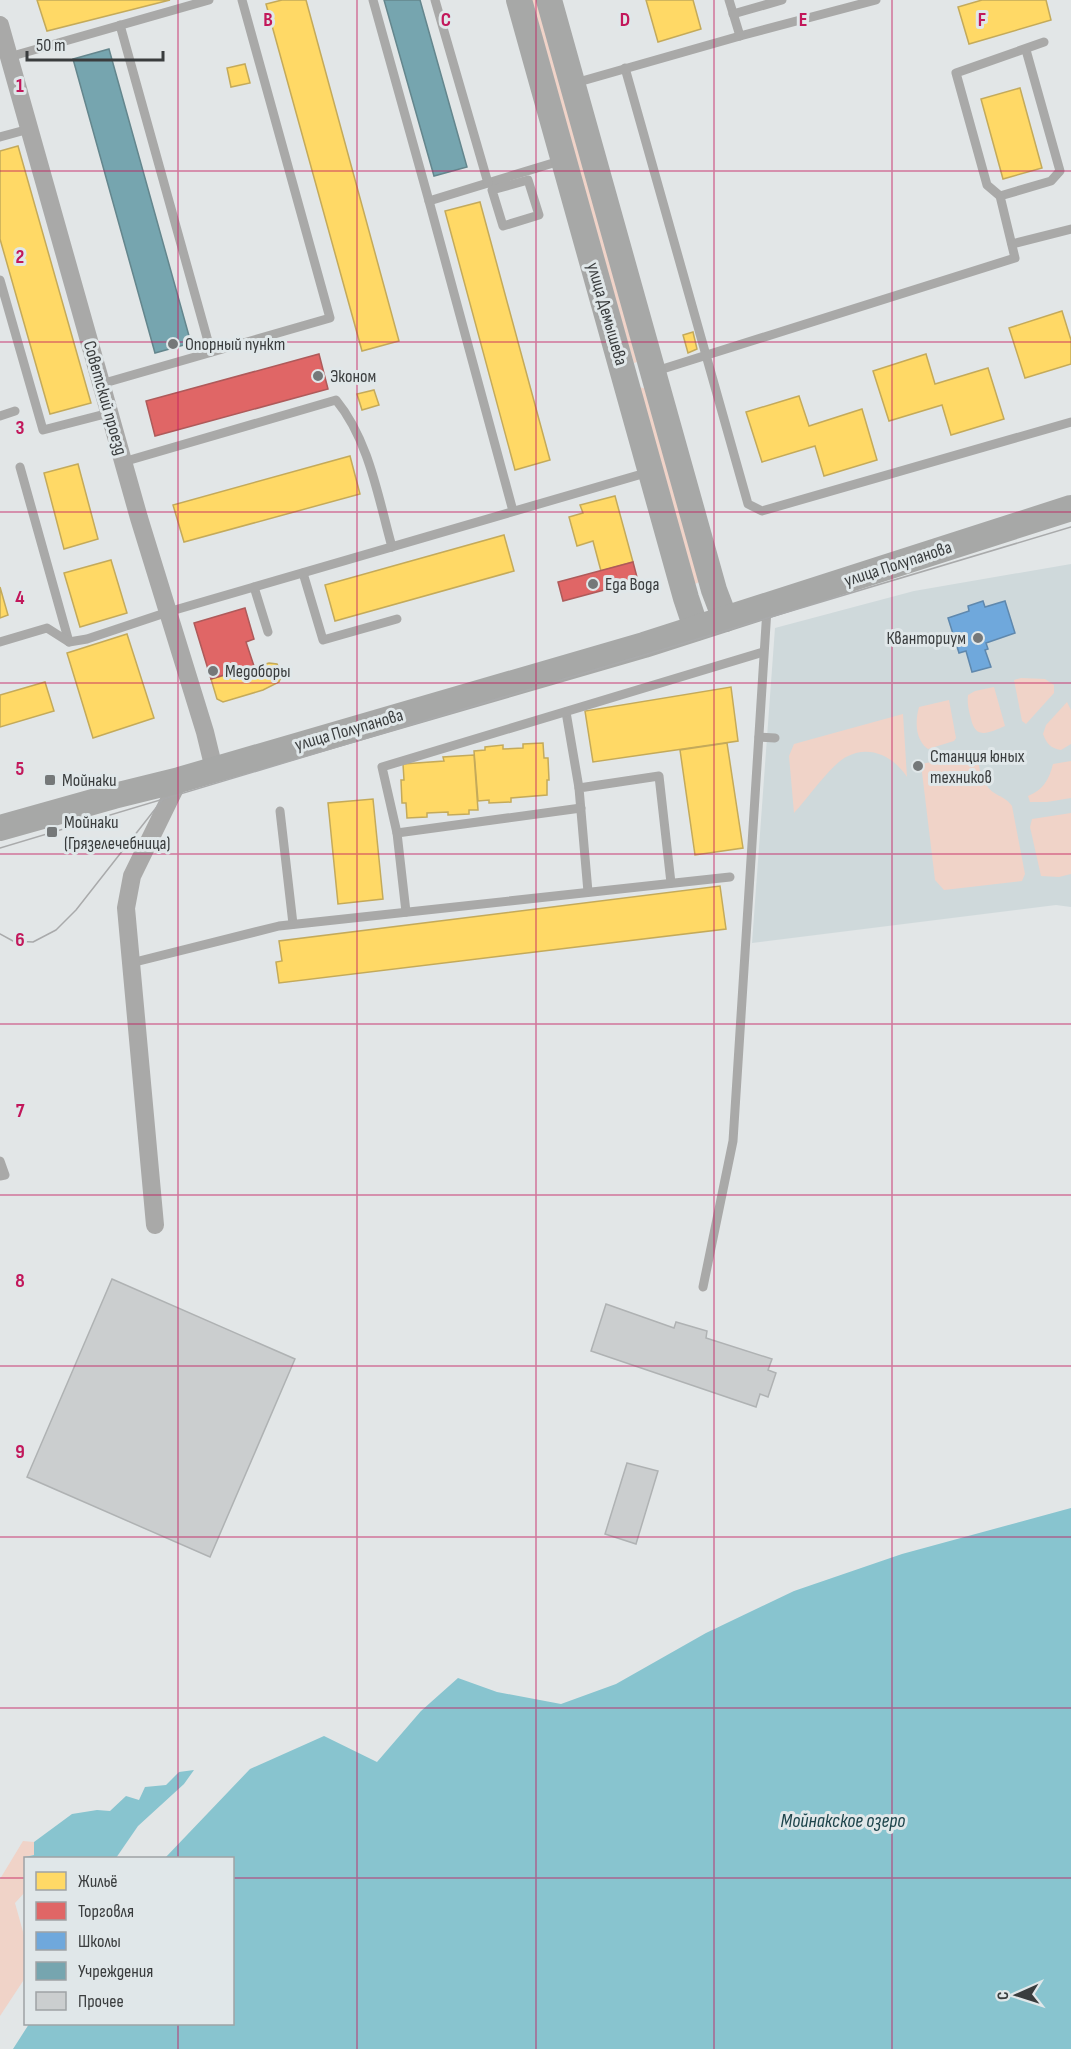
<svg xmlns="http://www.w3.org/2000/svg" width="1071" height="2049" font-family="'Sofia Sans Condensed',sans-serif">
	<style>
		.built { fill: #cfd9db }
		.green { fill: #f0d3c8 }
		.water { fill: #88c4cf }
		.homes { fill: #ffd966; stroke: #c4aa5a; stroke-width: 1.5 }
		.shops { fill: #e06666; stroke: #ae5a5a; stroke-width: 1.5 }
		.schools { fill: #6fa8dc; stroke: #5f88ad; stroke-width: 1.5 }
		.public { fill: #76a5af; stroke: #64868d; stroke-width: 1.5 }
		.building { fill: #cbcecf; stroke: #afb2b3; stroke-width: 1.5 }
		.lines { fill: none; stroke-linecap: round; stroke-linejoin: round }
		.lane { stroke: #a9a9a8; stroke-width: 9 }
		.street { stroke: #a9a9a8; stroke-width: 18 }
		.secondary { stroke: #a7a8a7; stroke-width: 26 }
		.tram { stroke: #a9aaab; stroke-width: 1.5 }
		.grid { fill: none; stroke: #c2185b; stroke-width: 1.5; stroke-opacity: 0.55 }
		.poi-dot { fill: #757879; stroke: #e0e7e9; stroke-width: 2 }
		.labels { text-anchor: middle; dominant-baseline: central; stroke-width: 6; stroke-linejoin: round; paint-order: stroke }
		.street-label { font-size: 18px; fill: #3a3d3e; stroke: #e0e7e9 }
		.poi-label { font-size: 18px; fill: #3a3d3e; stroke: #e0e7e9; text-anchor: start }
		.water-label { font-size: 20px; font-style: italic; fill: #1d444b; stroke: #e0e7e9 }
		.grid-label { font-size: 20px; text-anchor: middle; font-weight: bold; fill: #c2185b; stroke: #e0e7e9; stroke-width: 6; stroke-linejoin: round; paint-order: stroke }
	</style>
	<rect width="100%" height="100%" fill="#e2e6e7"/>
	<!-- built -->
	<polygon class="built" points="1071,564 1071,907 1056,905 752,943 775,628 914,591"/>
	<!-- green -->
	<g class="green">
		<polygon points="526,0 539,0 637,362 634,363"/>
		<polygon points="639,387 647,389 699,582 695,584"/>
		<polygon points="1021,678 1045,679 1054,685 1054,693 1026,724 1022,721 1014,680"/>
		<path d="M 994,687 L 1005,726 C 990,732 976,741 971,719 C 969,711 967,704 968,695 L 975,691 Z"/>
		<path d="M 949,700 L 956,738 L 954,741 L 928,749 C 915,740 915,721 919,707 Z"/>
		<path d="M 1067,702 L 1071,710 L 1071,744 L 1061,750 C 1050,748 1047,744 1043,734 L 1046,725 Z"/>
		<path d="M 903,714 L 907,777 C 894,757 870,744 846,757 C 831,765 807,799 794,813 L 789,756 L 794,744 Z"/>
		<path d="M 967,755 L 978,759 C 979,771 984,788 996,794 C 1003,798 1007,799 1012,806 L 1025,874 L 1022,881 L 944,890 L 935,880 L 921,764 Z"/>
		<path d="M 1071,761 L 1071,798 L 1047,802 L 1030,802 L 1028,796 C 1043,790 1049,780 1053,764 Z"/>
		<polygon points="1071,813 1071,874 1059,877 1041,876 1030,827 1032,819"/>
		<polygon points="23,1841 34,1842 34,1855 25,1857 25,1892 15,1903 25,1939 25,1978 0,2016 0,1879"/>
	</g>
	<!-- water -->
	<g class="water">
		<polygon points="1071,1508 1071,2049 13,2049 29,2024 232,2024 232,1858 165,1858 250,1769 324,1736 377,1762 421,1711 458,1678 497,1692 561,1704 616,1684 706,1633 794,1591 902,1554"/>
		<polygon points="194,1770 184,1784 138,1826 116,1858 26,1858 25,1862 25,1857 34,1855 34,1842 72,1814 97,1810 110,1811 126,1796 139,1800 145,1787 166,1785 179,1772"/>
	</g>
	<!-- homes -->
	<g class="homes">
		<polygon points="37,0 170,0 47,31"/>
		<polygon points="282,0 306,0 399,341 362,351 266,4"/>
		<polygon points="646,0 693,0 701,29 658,42"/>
		<polygon points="982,0 1046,0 1051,20 969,44 958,7"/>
		<polygon points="245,64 250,83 231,87 227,68"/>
		<polygon points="1020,88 1042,168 1003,179 981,99"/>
		<polygon points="18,146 91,403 50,414 0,239 0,151"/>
		<polygon points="480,202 550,460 515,470 445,211"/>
		<polygon points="1062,311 1071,340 1071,364 1025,378 1009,328"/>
		<polygon points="693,332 697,349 688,353 683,335"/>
		<polygon points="926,354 935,384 988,368 1004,419 951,435 942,405 889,421 873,371"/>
		<polygon points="374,390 379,405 362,410 357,394"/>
		<polygon points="799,396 809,426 862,409 877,460 824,476 815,446 762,462 746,412"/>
		<polygon points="350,456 360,494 184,542 173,505"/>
		<polygon points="78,464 98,539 64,549 44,473"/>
		<polygon points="615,496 633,562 601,571 593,541 577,546 569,517 583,513 580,505"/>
		<polygon points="504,535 514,571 335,621 325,585"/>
		<polygon points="111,560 127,613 80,627 64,573"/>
		<polygon points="0,587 8,615 0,618"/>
		<polygon points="127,634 154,718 93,738 67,653"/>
		<polygon points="269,663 277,664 282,674 279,682 263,690 223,702 217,699 211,679"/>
		<polygon points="45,682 54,711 0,727 0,695"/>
		<polygon points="731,687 738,741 593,762 585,711"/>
		<polygon points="543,743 544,758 548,758 549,780 547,780 547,795 511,798 511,802 489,803 489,800 478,801 474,751 485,750 485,747 503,745 503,749 523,748 523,744"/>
		<polygon points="727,743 743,848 695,855 680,750"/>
		<polygon points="474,755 478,810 469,810 469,814 448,815 448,812 427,813 427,817 407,818 406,803 402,803 401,780 404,780 403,764 444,761 443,757"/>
		<polygon points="373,799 383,899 338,904 328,803"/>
		<polygon points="720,886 726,929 279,983 276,962 282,961 279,941"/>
	</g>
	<!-- shops -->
	<g class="shops">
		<polygon points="319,354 328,389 155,436 146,401"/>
		<polygon points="633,562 638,581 563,601 558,582"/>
		<polygon points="245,608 254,639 246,642 254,666 211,679 194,623"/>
	</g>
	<!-- schools -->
	<polygon class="schools" points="983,601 985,607 1005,601 1015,633 986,643 988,649 985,650 991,667 972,672 966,651 959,653 948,618 969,611 968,606"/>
	<!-- public -->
	<g class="public">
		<polygon points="384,0 420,0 467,167 434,176"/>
		<polygon points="109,49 191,343 155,353 73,59"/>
	</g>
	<!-- building -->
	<g class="building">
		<polygon points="112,1279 295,1359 210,1557 27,1477"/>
		<polygon points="606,1304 674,1328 676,1322 707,1331 706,1338 772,1359 768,1370 776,1373 768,1397 760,1394 756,1407 591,1351"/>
		<polygon points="627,1463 658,1471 636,1544 605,1534"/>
	</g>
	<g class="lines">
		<!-- lane -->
		<g class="lane">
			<polyline points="373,0 429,201 563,160"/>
			<polyline points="435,0 488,183"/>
			<polyline points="729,0 740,36 876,0"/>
			<polyline points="733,14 782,0"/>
			<polyline points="120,25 211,352"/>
			<polyline points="9,57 209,0"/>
			<polyline points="625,68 748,504 762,511 1071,422"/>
			<polyline points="575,83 740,36"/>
			<polyline points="0,137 29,129"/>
			<polygon points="528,180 539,215 503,226 492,190"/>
			<polyline points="1000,196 987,185 956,73 1044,42"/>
			<polyline points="429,201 513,511"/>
			<polyline points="1012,244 1071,229"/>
			<polyline points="0,280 43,430 109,413"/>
			<polyline points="653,372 1015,258 1000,196 1051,181 1060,171 1026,50"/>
			<polyline points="101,384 330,318 242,0"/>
			<polyline points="0,416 15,411"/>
			<path d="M 123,462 L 336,400 C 369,440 378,497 392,547"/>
			<polyline points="20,467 69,642"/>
			<polyline points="303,573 323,640 397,619"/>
			<polyline points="254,587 268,632"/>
			<polyline points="0,642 47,628 69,642 87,639 168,612 649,472"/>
			<polyline points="566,712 579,788"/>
			<polyline points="759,737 775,738"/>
			<polyline points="280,811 293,924"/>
			<polyline points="397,833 382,767 763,652"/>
			<polyline points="588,892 579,788 659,776 671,883"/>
			<polyline points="406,912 397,833 581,808"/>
			<polyline points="131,963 279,926 730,877"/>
			<polyline points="0,1161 5,1175 0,1176"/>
			<polyline points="703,1287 733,1141 767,609"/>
		</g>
		<!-- street -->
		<g class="street">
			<polyline points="0,25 139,518 205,732 214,769"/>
			<polyline points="155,1225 126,908 132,876 179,780"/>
		</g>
		<!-- secondary -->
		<g class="secondary">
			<polyline points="519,0 686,598 696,628"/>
			<polyline points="549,0 714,590 725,619"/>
			<polyline points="0,828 114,796 179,780 644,645 1071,508"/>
		</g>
		<!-- tram -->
		<g class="tram">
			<polyline points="0,848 1071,527"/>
			<polyline points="0,934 13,941 33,942 56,930 76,910 163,799"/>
		</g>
	</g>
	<!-- grid -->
	<path class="grid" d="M 178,0 L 178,1858M 357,0 L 357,2049M 536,0 L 536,2049M 714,0 L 714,2049M 892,0 L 892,2049M 0,171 L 1071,171M 0,342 L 1071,342M 0,512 L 1071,512M 0,683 L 1071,683M 0,854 L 1071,854M 0,1024 L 1071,1024M 0,1195 L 1071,1195M 0,1366 L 1071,1366M 0,1537 L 1071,1537M 0,1708 L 1071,1708M 0,1878 L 26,1878M 232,1878 L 1071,1878M 178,2024 L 178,2049"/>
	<!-- markers -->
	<g class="poi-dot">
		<circle cx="173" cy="344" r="6"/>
		<circle cx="318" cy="376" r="6"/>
		<circle cx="593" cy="584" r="6"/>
		<circle cx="978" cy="638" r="6"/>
		<circle cx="213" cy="671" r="6"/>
		<circle cx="918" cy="766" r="6"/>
		<rect x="44" y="774" width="12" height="12" rx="3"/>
		<rect x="46" y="826" width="12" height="12" rx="3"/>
	</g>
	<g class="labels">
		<!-- street labels -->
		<g class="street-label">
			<text transform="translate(607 314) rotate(74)">улица Демышева</text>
			<text transform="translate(105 398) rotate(74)">Советский проезд</text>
			<text transform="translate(898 564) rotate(-18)">улица Полупанова</text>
			<text transform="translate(349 730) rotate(-16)">улица Полупанова</text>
		</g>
		<!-- poi labels -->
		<g class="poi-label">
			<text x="185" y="344">Опорный пункт</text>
			<text x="330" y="376">Эконом</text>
			<text x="605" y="584">Еда Вода</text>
			<text x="966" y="638" text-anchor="end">Кванториум</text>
			<text x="225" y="671">Медоборы</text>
			<text x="930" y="756">Станция юных<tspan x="930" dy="21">техников</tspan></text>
			<text x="62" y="780">Мойнаки</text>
			<text x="64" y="822">Мойнаки<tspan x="64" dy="21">(Грязелечебница)</tspan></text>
		</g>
		<!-- water labels -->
		<g class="water-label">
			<text x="843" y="1821">Мойнакское озеро</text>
		</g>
	</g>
	<g class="grid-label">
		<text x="268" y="26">B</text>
		<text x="446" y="26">C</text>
		<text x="625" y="26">D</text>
		<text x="803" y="26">E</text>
		<text x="982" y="26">F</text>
		<text x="20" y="92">1</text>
		<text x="20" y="263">2</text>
		<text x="20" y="434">3</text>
		<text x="20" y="604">4</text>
		<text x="20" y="775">5</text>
		<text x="20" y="946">6</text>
		<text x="20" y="1117">7</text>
		<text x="20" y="1287">8</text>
		<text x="20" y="1458">9</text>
	</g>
	<!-- legend -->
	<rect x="24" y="1857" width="210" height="168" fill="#e0e7e9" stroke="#9ea3a5" stroke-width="1.5"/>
	<rect x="36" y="1872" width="30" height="18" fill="#ffd966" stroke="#9ea3a5" stroke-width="1.5"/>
	<text x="78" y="1887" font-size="18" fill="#3a3d3e">Жильё</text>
	<rect x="36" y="1902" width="30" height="18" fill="#e06666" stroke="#9ea3a5" stroke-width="1.5"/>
	<text x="78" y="1917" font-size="18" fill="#3a3d3e">Торговля</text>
	<rect x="36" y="1932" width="30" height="18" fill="#6fa8dc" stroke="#9ea3a5" stroke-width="1.5"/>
	<text x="78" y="1947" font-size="18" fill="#3a3d3e">Школы</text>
	<rect x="36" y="1962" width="30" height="18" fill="#76a5af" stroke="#9ea3a5" stroke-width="1.5"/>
	<text x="78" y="1977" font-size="18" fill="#3a3d3e">Учреждения</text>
	<rect x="36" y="1992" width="30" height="18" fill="#cbcecf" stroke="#9ea3a5" stroke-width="1.5"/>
	<text x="78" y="2007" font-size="18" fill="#3a3d3e">Прочее</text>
	<!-- north arrow -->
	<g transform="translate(1017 1995) rotate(267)" stroke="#e0e7e9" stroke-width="4.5" paint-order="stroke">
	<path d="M0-4.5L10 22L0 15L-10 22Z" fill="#3a3d3e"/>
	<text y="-9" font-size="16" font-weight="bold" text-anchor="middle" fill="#3a3d3e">С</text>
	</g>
	<!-- scale -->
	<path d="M27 51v9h136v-9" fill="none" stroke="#3a3d3e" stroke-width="3"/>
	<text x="36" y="51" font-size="18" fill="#3a3d3e" stroke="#e0e7e9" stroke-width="4.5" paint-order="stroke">50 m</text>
</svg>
